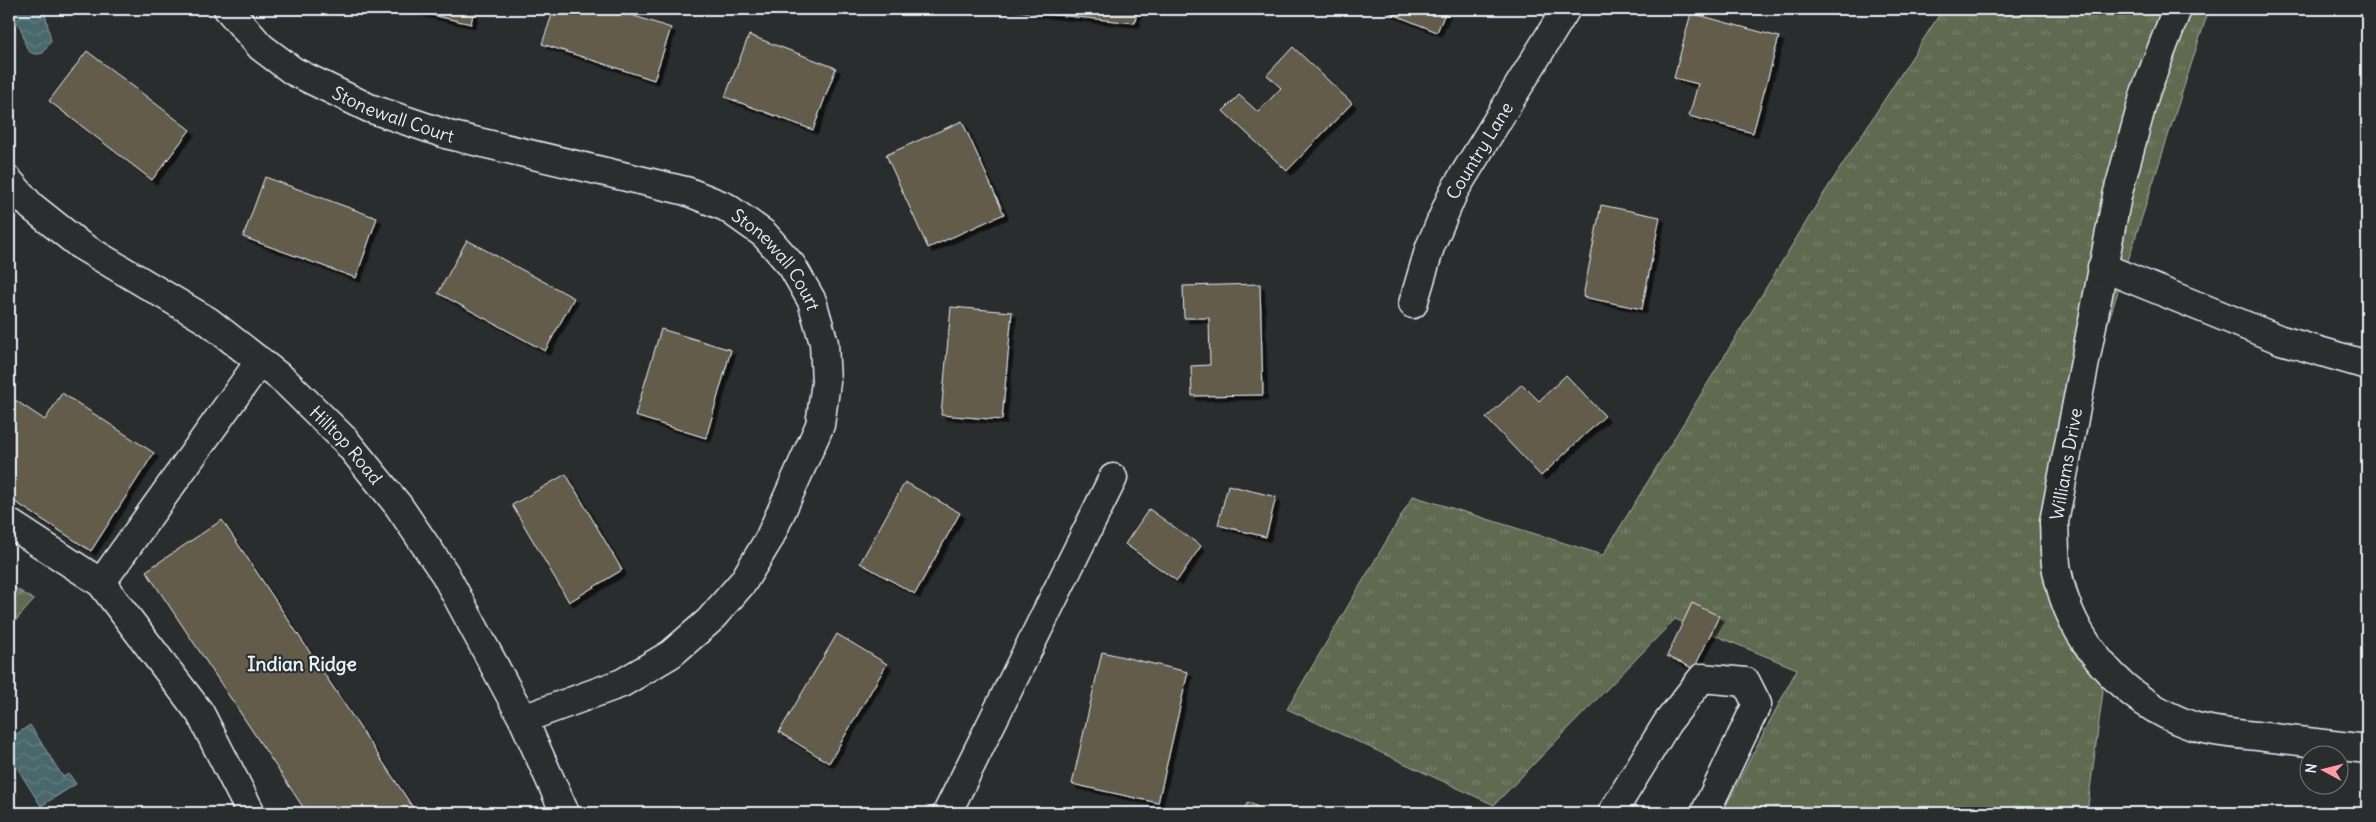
<svg xmlns="http://www.w3.org/2000/svg" width="2376" height="822" font-family="Delius,sans-serif">
	<style>
		.grass { fill: url(#grass-tufts); stroke: #a4aea4 }
		.forest { fill: url(#forest-firs); stroke: #a4aea4 }
		.water { fill: url(#water-waves); stroke: #899ea4 }
		.building { fill: #635b4b; stroke: #e8f1f8; filter: url(#shadow) }
		.lines { fill: none; stroke-linecap: round; stroke-linejoin: round }
		.minor-casing { stroke: #e8f1f8; stroke-width: 31 }
		.minor { stroke: #2a2d2e; stroke-width: 28 }
		.labels { text-anchor: middle; dominant-baseline: central; stroke-width: 4; stroke-linejoin: round; paint-order: stroke }
		.street-label { font-size: 18px; fill: #e8f1f8; stroke: #2a2d2e }
		.neighbourhood-label { font-size: 19px; font-weight: bold; fill: #e8f1f8; stroke: #2a2d2e }
	</style>
	<defs>
		<pattern id="grass-tufts" width="24" height="20" patternUnits="userSpaceOnUse" patternTransform="scale(1.25)"><rect width="24" height="20" fill="#606b51"/><path d="M3 7l-1-3M5 7V3M7 7l1-3M15 17l-1-3M17 17v-4M19 17l1-3" fill="none" stroke="#77816b"/></pattern>
		<pattern id="forest-firs" width="22" height="20" patternUnits="userSpaceOnUse" patternTransform="scale(1.25)"><rect width="22" height="20" fill="#606b51"/><path d="M5 1l3.5 6h-7zM16 11l3.5 6h-7z" fill="#77816b"/></pattern>
		<pattern id="water-waves" width="16" height="10" patternUnits="userSpaceOnUse" patternTransform="scale(1.25)"><rect width="16" height="10" fill="#4a676c"/><path d="M0 5q4-4 8 0t8 0" fill="none" stroke="#647d82"/></pattern>
		<filter id="shadow"><feDropShadow dx="4.5" dy="4.5" stdDeviation="0" flood-color="#0009"/></filter>
	</defs>
	<rect width="100%" height="100%" fill="#2a2d2e"/>
	<filter id="ink" filterUnits="userSpaceOnUse"><feTurbulence type="fractalNoise" baseFrequency=".02" numOctaves="2"/><feDisplacementMap in="SourceGraphic" scale="10" xChannelSelector="R" yChannelSelector="G"/><feConvolveMatrix kernelMatrix="1 2 1 2 8 2 1 2 1" color-interpolation-filters="sRGB"/></filter>
	<g filter="url(#ink)">
		<!-- grass -->
		<polygon class="grass" points="1943,9 2209,9 2053,493 2103,691 2087,813 1722,813 1797,669 1675,619 1494,805 1287,709 1413,496 1603,555 1819,201"/>
		<!-- forest -->
		<polygon class="forest" points="9,584 34,600 9,628"/>
		<!-- water -->
		<g class="water">
			<path d="M 9,9 L 40,9 L 45,13 L 51,41 L 43,53 C 23,59 26,39 20,27 C 18,23 13,19 9,15 Z"/>
			<polygon points="30,725 63,777 69,774 76,784 41,806 9,755 9,739"/>
		</g>
		<!-- building -->
		<g class="building">
			<polygon points="406,9 474,9 471,24"/>
			<polygon points="554,9 613,9 671,28 654,80 542,44"/>
			<polygon points="998,9 1137,9 1135,23"/>
			<polygon points="1380,9 1447,9 1437,32"/>
			<polygon points="1691,13 1779,37 1753,133 1689,116 1698,84 1674,78"/>
			<polygon points="749,35 836,68 813,130 725,97"/>
			<polygon points="1293,47 1352,103 1287,171 1223,111 1239,95 1258,112 1281,88 1267,75"/>
			<polygon points="87,51 190,130 152,180 49,101"/>
			<polygon points="962,121 1004,214 928,248 886,155"/>
			<polygon points="265,177 377,218 356,278 243,237"/>
			<polygon points="1601,205 1660,217 1642,309 1583,297"/>
			<polygon points="467,240 574,298 545,351 438,293"/>
			<polygon points="1260,284 1263,395 1192,396 1191,366 1210,365 1209,318 1184,318 1183,286"/>
			<polygon points="951,307 1012,312 1002,420 941,415"/>
			<polygon points="661,329 731,350 706,438 635,416"/>
			<polygon points="1566,375 1605,416 1541,476 1486,418 1522,384 1539,401"/>
			<polygon points="62,393 154,453 91,551 9,498 9,396 45,420"/>
			<polygon points="566,474 622,570 569,602 512,505"/>
			<polygon points="905,482 960,513 915,594 860,563"/>
			<polygon points="1228,485 1276,497 1266,537 1218,525"/>
			<polygon points="1149,509 1201,546 1177,581 1125,544"/>
			<polygon points="222,520 416,812 414,813 307,813 146,571"/>
			<polygon points="1692,603 1719,616 1694,669 1667,656"/>
			<polygon points="837,634 887,664 829,763 779,732"/>
			<polygon points="1102,652 1188,672 1158,803 1072,784"/>
			<polygon points="1248,802 1269,813 1242,813"/>
		</g>
		<g class="lines">
			<defs>
				<g id="minor">
					<path id="s1" d="M 228,9 L 261,47 L 293,71 L 369,108 L 449,135 L 686,191 L 726,207 L 764,234 L 792,266 L 812,301 L 824,343 L 826,382 L 820,425 L 769,539 L 743,582 L 709,621 L 671,654 L 622,683 L 523,719"/>
					<path d="M 2177,9 L 2145,93 L 2117,196 L 2054,522 C 2055,538 2054,555 2057,571 C 2070,641 2123,701 2190,725 C 2214,733 2240,734 2265,737 C 2299,741 2333,745 2367,749"/>
					<path id="s2" d="M 9,181 L 31,206 L 80,245 L 208,321 L 285,381 L 345,440 L 398,505 L 445,574 L 523,719 L 565,813"/>
					<polyline points="2102,267 2281,340 2367,365"/>
					<path id="s3" d="M 1413,304 L 1430,247 L 1454,191 L 1566,9"/>
					<polyline points="9,523 101,583 200,713 251,813"/>
					<polyline points="101,583 260,361"/>
					<polyline points="947,813 1113,478"/>
					<polyline points="1612,813 1667,723 1702,678 1746,682 1757,704 1705,813"/>
				</g>
			</defs>
			<!-- minor casing -->
			<use href="#minor" class="minor-casing"/>
			<!-- minor -->
			<use href="#minor" class="minor"/>
		</g>
	</g>
	<g class="labels">
		<!-- street labels -->
		<g class="street-label">
			<text stroke="none"><textPath href="#s1" startOffset="200">Stonewall Court</textPath></text>
			<text stroke="none"><textPath href="#s3" startOffset="168">Country Lane</textPath></text>
			<text stroke="none"><textPath href="#s1" startOffset="620">Stonewall Court</textPath></text>
			<text stroke="none"><textPath href="#s2" startOffset="431">Hilltop Road</textPath></text>
			<text transform="translate(2066 464) rotate(-80)">Williams Drive</text>
		</g>
		<!-- neighbourhood labels -->
		<g class="neighbourhood-label">
			<text x="302" y="664">Indian Ridge</text>
		</g>
	</g>
	<!-- margin -->
	<rect width="2376" height="822" fill="none" stroke="#2a2d2e" stroke-width="30"/>
	<rect x="15" y="15" width="2346" height="792" fill="none" stroke="#e8f1f8" stroke-width="2" filter="url(#ink)"/>
	<!-- north arrow -->
	<g transform="translate(2324 770) rotate(277)"><circle r="24" fill="#2a2d2e" stroke="#767b7f"/>
	<path d="M0-4L9 19L0 12L-9 19Z" fill="#ff9aa2"/>
	<text y="-8" font-size="14" font-weight="bold" text-anchor="middle" fill="#e8f1f8">N</text>
	</g>
</svg>
